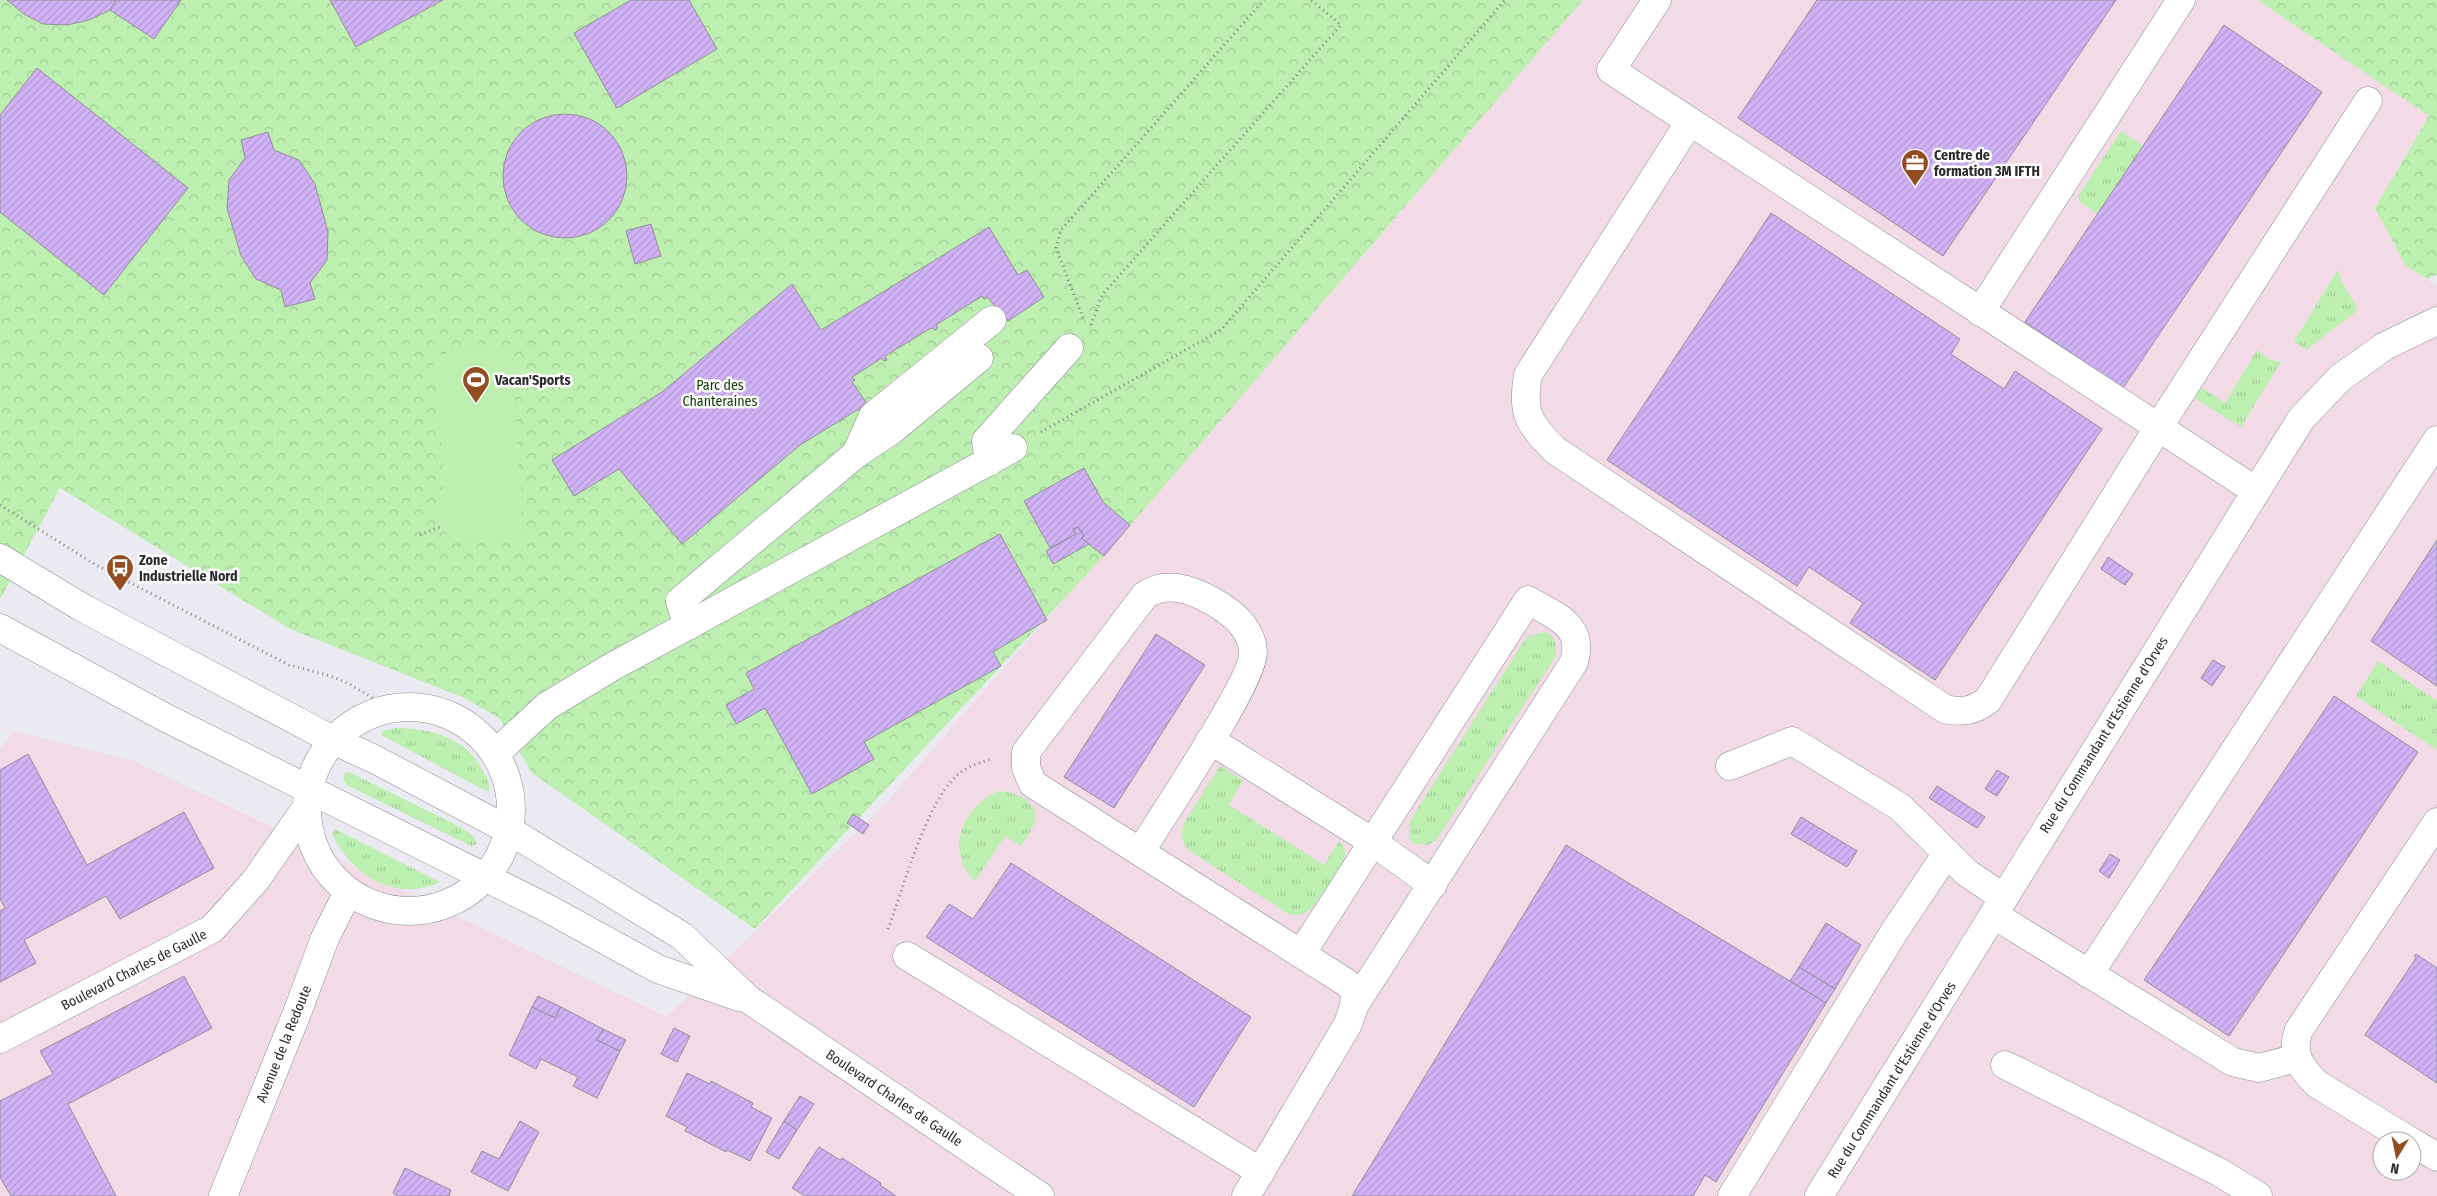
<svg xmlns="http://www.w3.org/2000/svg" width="2437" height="1196" font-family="'Fira Sans Condensed',sans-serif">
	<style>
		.industrial { fill: #f2dae6; fill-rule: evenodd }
		.grass { fill: url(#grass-tufts) }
		.park { fill: url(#park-crowns) }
		.garden { fill: #bcefb0 }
		.building { fill: url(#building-hatch); stroke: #938f97 }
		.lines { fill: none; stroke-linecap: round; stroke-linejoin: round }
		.minor-casing { stroke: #8d8c95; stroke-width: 29 }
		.major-casing { stroke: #8d8c95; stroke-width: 29 }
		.path { stroke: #838388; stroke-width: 3; stroke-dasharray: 1 4; stroke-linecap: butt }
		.minor { stroke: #fff; stroke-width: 28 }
		.major { stroke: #fff; stroke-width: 28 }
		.labels { text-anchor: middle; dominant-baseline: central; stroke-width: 5; stroke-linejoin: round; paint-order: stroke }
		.poi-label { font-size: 14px; font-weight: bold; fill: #2c2c2f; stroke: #fff; text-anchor: start }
		.park-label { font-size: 14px; fill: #0d3e00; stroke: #fff }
		.street-label { font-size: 14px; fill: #2c2c2f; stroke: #fff }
	</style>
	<defs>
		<pattern id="grass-tufts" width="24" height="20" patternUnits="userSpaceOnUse" patternTransform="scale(1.25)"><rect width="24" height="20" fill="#bcefb0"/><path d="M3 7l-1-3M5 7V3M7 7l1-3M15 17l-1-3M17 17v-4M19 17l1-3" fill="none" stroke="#a2cd98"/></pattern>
		<pattern id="park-crowns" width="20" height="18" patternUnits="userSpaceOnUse" patternTransform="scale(1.25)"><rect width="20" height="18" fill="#bcefb0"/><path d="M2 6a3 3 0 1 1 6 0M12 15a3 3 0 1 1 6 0" fill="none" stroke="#a2cd98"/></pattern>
		<pattern id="building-hatch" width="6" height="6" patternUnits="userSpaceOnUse" patternTransform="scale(1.25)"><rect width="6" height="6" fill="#d1b2f6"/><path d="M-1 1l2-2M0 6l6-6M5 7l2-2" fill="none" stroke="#b499d3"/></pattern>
	</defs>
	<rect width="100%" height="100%" fill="#ebeaf3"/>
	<!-- industrial -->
	<path class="industrial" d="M 1583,0 L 2257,0 L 2429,116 L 2375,208 L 2405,265 L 2437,286 L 2437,1196 L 0,1196 L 0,749 L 14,731 L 134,761 L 667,1017 L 886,803 L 1299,330 ZM 2382,1141 L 2412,1141 L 2412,1171 L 2382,1171 Z"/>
	<!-- grass -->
	<g class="grass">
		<polygon points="2121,131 2143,146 2097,214 2079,201 2078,196"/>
		<path d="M 2338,269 C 2342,287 2350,294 2358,310 L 2306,350 L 2294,341 Z"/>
		<polygon points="2257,350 2270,360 2281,362 2241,427 2194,398 2195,392 2199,386 2225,403"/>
		<path d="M 1546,632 C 1557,637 1556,645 1556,656 L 1436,841 L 1427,845 L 1412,843 C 1404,827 1413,816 1421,803 L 1524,641 L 1528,636 Z"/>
		<polygon points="2378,661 2437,701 2437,750 2356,696"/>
		<path d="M 395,728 C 428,728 466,737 482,769 C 486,776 490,783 489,791 L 484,790 L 381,735 L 383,731 Z"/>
		<path d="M 1220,766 L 1243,780 L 1229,805 L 1324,865 L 1339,841 C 1343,845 1346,850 1345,855 C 1344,869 1320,896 1312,908 C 1304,914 1296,918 1287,913 L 1189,851 C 1181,842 1180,834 1184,823 Z"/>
		<path d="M 345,772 L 351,773 L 458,826 C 466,831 476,835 477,844 L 471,846 L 347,785 L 343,780 Z"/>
		<path d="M 999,791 C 1016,792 1044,803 1033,826 C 1030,833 1025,840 1021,846 L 1005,836 L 975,881 C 944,851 962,807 999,791 Z"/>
		<path d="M 335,829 L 440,882 C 396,903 351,875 332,834 Z"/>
	</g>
	<!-- park -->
	<g class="park">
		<polygon points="0,0 1583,0 1103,557 755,929 532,773 499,718 462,697 290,629 60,488 0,599"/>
		<polygon points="2257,0 2437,0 2437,275 2427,279 2405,265 2375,208 2429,116"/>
	</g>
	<!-- garden -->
	<polygon class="garden" points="501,349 512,360 523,537 447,536 435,509 444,505 442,448 432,355"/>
	<!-- building -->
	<g class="building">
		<polygon points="7,0 116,0 110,10 89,20 67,25 43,24 24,14"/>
		<polygon points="116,0 181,0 154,39 110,10"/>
		<polygon points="330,0 443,0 356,47"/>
		<polygon points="631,0 689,0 717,49 617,108 574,33"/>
		<polygon points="1817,0 2116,0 1943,256 1738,118"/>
		<polygon points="2224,25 2322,92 2123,388 2025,322"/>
		<polygon points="37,68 188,188 104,295 0,212 0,115"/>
		<circle cx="565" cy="176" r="62"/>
		<polygon points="268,132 274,150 299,160 315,184 328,232 327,260 310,283 315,299 285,307 281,290 256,279 241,256 227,208 229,180 245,158 241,140"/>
		<polygon points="1771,213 1960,339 1951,354 2004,389 2015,371 2102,429 1935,680 1850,623 1863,603 1809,567 1797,586 1607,460"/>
		<polygon points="651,224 661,256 635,264 626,231"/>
		<polygon points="989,227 1018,275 1027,270 1044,297 1008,321 987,297 984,299 982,296 936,325 938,328 936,330 931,328 885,356 887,360 884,361 882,358 852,377 855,380 852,382 867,404 800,445 682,544 619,469 574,496 552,460 662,392 792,284 821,330"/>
		<polygon points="1084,468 1103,502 1130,525 1104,556 1081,538 1084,536 1078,527 1073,529 1076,534 1050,548 1024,501"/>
		<polygon points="1078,527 1084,536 1081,538 1089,544 1053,564 1046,551 1076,534 1073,529"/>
		<polygon points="1000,534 1047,620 993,652 1001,666 864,742 874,759 812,794 765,708 736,724 726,705 754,689 746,673"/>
		<polygon points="2437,540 2437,686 2371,641"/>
		<polygon points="2108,557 2133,574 2125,585 2101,569"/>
		<polygon points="1156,634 1205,665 1114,808 1064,777"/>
		<polygon points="2213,660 2225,667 2212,686 2201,678"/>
		<polygon points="2334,696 2418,752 2229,1036 2144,980"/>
		<polygon points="28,754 87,865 184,812 214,868 120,919 106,896 24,940 36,963 0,982 0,911 5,908 0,899 0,770"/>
		<polygon points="1997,770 2009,777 1997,796 1985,789"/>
		<polygon points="1937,786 1985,817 1977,828 1929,798"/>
		<polygon points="853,814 869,825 863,834 847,823"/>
		<polygon points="1801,817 1857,851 1847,867 1791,834"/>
		<polygon points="1566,845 1826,1003 1716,1182 1705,1175 1693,1196 1352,1196"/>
		<polygon points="2110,854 2120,860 2109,878 2099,871"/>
		<polygon points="1011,863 1251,1017 1194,1107 926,937 949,904 973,919"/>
		<polygon points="1826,923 1861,945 1835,989 1799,967"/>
		<polygon points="2416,954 2437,968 2437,1083 2365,1035 2416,958 2414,956"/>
		<polygon points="1799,967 1835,989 1826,1003 1790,981"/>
		<polygon points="184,976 212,1028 68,1104 116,1196 11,1196 0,1177 0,1101 53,1074 40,1051"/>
		<polygon points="538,996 561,1007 555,1018 532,1007"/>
		<polygon points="532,1007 555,1018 561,1007 603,1029 597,1040 620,1051 597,1098 573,1086 578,1077 541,1059 536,1069 509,1055"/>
		<polygon points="674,1028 690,1036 677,1062 661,1054"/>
		<polygon points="603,1029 626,1040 620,1051 597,1040"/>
		<polygon points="687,1073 710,1084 711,1081 753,1103 751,1107 772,1118 750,1161 727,1150 726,1152 685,1131 687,1127 666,1116"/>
		<polygon points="800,1096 814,1104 797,1130 784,1121"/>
		<polygon points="520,1121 539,1132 508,1191 471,1172 482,1151 499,1159"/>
		<polygon points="784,1121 797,1130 779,1159 766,1152"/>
		<polygon points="819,1147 840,1160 842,1158 881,1183 880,1185 896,1196 805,1196 792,1188"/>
		<polygon points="405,1168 451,1190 449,1196 398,1196 393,1193"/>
	</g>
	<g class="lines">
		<defs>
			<g id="minor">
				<polyline points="1657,0 1611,70 2256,491"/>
				<path d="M 1689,123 L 1528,375 C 1521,414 1529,424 1556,451 L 1945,709 C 1962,713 1974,711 1988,700 L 2158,428 L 2368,101"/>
				<polyline points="1980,312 2181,0"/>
				<polyline points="856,454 873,416 992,320"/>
				<polyline points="989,462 986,441 1069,348"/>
				<polyline points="688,626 680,601 856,454 892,430 979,358"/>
				<polyline points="1210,740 1373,842 1433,885"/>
				<polyline points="495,754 547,706 610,668 1013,448"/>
				<polyline points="1730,766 1792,741 1900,807 1967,873 2004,898"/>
				<path d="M 1140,852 C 1160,820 1255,679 1253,652 C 1252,628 1232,612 1212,601 C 1190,589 1168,581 1145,595 L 1026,752 L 1026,768 L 1033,784 L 1347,983 L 1355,992 L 1354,1006 L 1348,1024 L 1246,1196"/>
				<polyline points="1994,915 2233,1062 2259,1068 2297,1058"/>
				<path d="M 1301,954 L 1528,600 C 1555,616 1585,625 1574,662 L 1354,1006"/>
				<polyline points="907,956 1261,1172"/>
				<polyline points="2089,974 2437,440"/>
				<polyline points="0,1039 212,929 255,881 306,808"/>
				<polyline points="2005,1065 2219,1172 2258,1196"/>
				<path d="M 2410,1141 L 2317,1084 C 2300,1067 2290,1053 2299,1030 L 2437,822"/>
				<polyline points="2412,1142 2437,1157"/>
				<polyline points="223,1196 297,1013 325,938 347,894"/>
				<polyline points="1732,1196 1896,929 1947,853"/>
				<polyline points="1819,1196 2301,419 2340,378 2385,346 2437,321"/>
			</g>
			<g id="major">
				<polyline points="0,558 83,608 333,740 376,760 510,831 682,936 748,999 1040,1196"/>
				<polyline points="0,628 166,718 545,907 658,969 739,997"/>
				<circle cx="409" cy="809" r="102"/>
			</g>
		</defs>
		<!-- minor casing -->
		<use href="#minor" class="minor-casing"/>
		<!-- major casing -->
		<use href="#major" class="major-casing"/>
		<!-- path -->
		<g class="path">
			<polyline points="1083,318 1056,248 1061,230 1264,0"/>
			<polyline points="1091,325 1102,295 1341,25 1311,0"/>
			<polyline points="1041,432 1221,330 1505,0"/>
			<polyline points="0,505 96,565 289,665 331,676 351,685 391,709"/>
			<polyline points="420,535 442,526"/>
			<path d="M 888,929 C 904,887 925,805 957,775 C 967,767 980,762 992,759"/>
		</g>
		<!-- minor -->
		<use href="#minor" class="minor"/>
		<!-- major -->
		<use href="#major" class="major"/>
	</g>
	<!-- icons -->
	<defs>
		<symbol id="office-pin" viewBox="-11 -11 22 30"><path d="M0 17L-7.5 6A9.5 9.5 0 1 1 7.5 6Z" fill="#924e21" stroke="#fff"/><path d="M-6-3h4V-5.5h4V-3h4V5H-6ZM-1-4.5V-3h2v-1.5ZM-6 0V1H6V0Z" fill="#fff"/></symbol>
		<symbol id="stadium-pin" viewBox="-11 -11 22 30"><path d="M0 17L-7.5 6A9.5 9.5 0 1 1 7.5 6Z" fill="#924e21" stroke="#fff"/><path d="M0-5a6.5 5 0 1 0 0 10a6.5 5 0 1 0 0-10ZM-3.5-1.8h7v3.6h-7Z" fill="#fff"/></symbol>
		<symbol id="bus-pin" viewBox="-11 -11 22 30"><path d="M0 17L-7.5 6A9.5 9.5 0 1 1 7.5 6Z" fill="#924e21" stroke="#fff"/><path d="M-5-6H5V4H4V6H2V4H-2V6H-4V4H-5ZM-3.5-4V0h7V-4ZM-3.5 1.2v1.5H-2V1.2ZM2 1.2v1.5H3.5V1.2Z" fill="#fff"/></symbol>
	</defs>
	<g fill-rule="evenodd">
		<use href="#office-pin" x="1899" y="147" width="32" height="43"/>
		<use href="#stadium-pin" x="460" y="364" width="32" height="43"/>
		<use href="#bus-pin" x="104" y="552" width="32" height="43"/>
	</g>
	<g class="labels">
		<!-- poi labels -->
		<g class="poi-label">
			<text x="1934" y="155">Centre de<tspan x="1934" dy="16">formation 3M IFTH</tspan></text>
			<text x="495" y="380">Vacan'Sports</text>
			<text x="139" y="560">Zone<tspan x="139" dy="16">Industrielle Nord</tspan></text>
		</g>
		<!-- park labels -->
		<g class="park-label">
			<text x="720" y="385">Parc des<tspan x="720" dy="16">Chanteraines</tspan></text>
		</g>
		<!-- street labels -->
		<g class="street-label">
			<text transform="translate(2104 735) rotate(-58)">Rue du Commandant d'Estienne d'Orves</text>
			<text transform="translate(134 970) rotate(-27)">Boulevard Charles de Gaulle</text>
			<text transform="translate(284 1044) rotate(-68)">Avenue de la Redoute</text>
			<text transform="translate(1892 1080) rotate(-58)">Rue du Commandant d'Estienne d'Orves</text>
			<text transform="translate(894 1098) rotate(34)">Boulevard Charles de Gaulle</text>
		</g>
	</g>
	<!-- north arrow -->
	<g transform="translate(2397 1156) rotate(190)"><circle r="24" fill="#ffffff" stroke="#ababac"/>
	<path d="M0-4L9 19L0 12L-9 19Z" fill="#924e21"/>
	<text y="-8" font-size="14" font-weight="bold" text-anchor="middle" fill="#2c2c2f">N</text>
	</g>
</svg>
